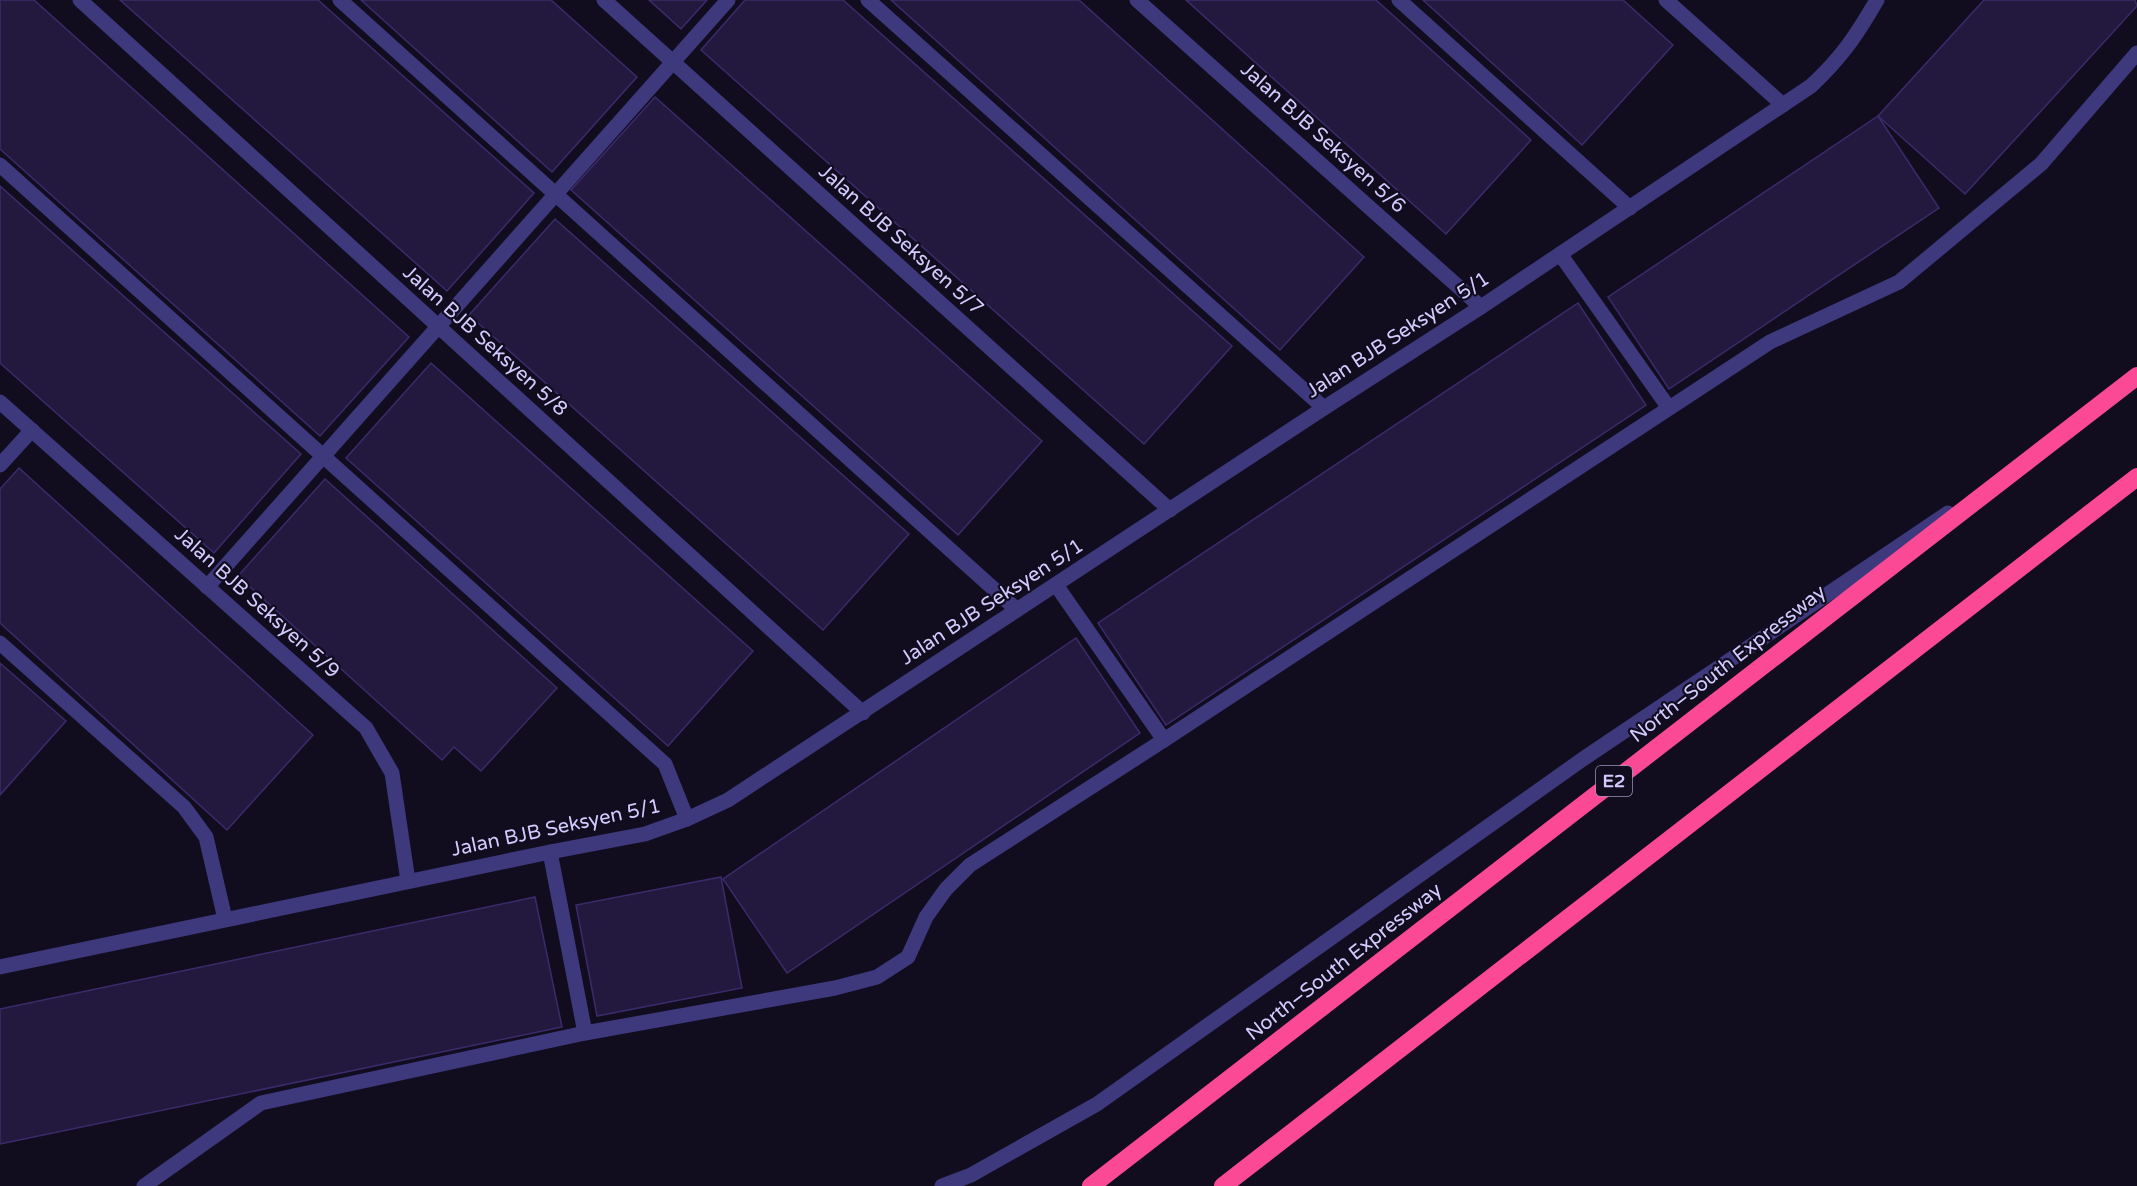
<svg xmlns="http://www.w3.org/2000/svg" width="2137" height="1186" font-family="'Varela Round',sans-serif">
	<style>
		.building { fill: #23193f; stroke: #3b2b6b; stroke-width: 1.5 }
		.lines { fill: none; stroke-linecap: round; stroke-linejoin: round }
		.service { stroke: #3e387d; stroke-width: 15 }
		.minor { stroke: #3e387d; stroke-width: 15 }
		.motorway { stroke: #fc4995; stroke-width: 18 }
		.labels { text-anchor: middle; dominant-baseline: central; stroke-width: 4.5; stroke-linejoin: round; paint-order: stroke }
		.shield { fill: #110d1f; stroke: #9992bb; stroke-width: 1.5 }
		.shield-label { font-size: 18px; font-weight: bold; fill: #d3cbfe }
		.street-label { font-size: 20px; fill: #d3cbfe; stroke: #110d1f }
	</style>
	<rect width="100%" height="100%" fill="#110d1f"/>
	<!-- building -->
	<g class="building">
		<polygon points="0,0 34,0 409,337 320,436 0,149"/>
		<polygon points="120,0 318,0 534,193 447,291"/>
		<polygon points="361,0 551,0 637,77 552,172"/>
		<polygon points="649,0 707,0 681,29"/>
		<polygon points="745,0 843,0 1232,346 1144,444 701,50"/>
		<polygon points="891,0 1079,0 1364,257 1280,350"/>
		<polygon points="1186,0 1376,0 1531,140 1446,234"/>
		<polygon points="1423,0 1623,0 1673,45 1582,145"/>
		<polygon points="1984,0 2135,0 2137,6 1965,194 1878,116"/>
		<polygon points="655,97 1042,441 958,535 571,190"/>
		<polygon points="1878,116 1939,208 1669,389 1608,297"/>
		<polygon points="0,186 301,454 214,553 0,363"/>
		<polygon points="555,219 909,534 823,630 469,315"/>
		<polygon points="1578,303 1646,405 1166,725 1098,623"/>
		<polygon points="431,363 753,651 668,746 346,458"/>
		<polygon points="19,468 313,735 227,830 0,623 0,489"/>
		<polygon points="325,479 557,688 481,771 454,747 442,760 238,576"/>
		<polygon points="1076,638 1140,733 787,973 723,879"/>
		<polygon points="0,663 66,721 0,795"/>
		<polygon points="721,877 742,988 597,1016 576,905"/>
		<polygon points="535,897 562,1027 0,1144 0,1009"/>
	</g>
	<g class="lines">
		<!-- service -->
		<g class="service">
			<polyline points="340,0 1017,610"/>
			<polyline points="868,0 1324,408"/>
			<polyline points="1399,0 1630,208"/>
			<polyline points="0,165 665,764 687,819"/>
			<polyline points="1560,254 1669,408"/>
			<polyline points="0,465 32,430"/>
			<polyline points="1056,585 1164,740"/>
			<polyline points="207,587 728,0"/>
			<polyline points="0,643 184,807 206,837 225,919"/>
			<polyline points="550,852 585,1033"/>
			<polyline points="144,1186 261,1103 585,1033 835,988 877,977 908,957 926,917 946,889 970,865 1164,740 1770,342 1899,282 2041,164 2137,53"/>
			<polyline points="942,1186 971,1175 1097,1104 1583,759 1948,513"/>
		</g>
		<!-- minor -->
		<g class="minor">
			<polyline points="80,0 863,713"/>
			<polyline points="604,0 1170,510"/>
			<polyline points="1137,0 1481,307"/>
			<polyline points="1666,0 1783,105"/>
			<polyline points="0,402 366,728 392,773 408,881"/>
			<path d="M 0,967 L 550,852 L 645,834 L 687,819 L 728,800 L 1324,408 L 1481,307 L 1811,86 C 1842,57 1856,36 1877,0"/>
		</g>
		<!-- motorway -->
		<g class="motorway">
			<polyline points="1091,1186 2137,376"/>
			<polyline points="1223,1186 2137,477"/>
		</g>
	</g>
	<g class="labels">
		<!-- shield labels -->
		<rect class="shield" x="1596" y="766" width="36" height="30" rx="4.5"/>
		<g class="shield-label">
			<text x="1614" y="781">E2</text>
		</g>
		<!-- street labels -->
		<g class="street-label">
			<text transform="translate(1323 138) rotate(42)">Jalan BJB Seksyen 5/6</text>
			<text transform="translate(901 240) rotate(42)">Jalan BJB Seksyen 5/7</text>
			<text transform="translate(1398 335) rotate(-33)">Jalan BJB Seksyen 5/1</text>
			<text transform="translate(485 341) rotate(42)">Jalan BJB Seksyen 5/8</text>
			<text transform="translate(992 602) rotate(-33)">Jalan BJB Seksyen 5/1</text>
			<text transform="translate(257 603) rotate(42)">Jalan BJB Seksyen 5/9</text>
			<text transform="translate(1728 664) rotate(-38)">North–South Expressway</text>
			<text transform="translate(556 828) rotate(-12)">Jalan BJB Seksyen 5/1</text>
			<text transform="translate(1344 962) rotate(-38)">North–South Expressway</text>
		</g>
	</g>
</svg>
